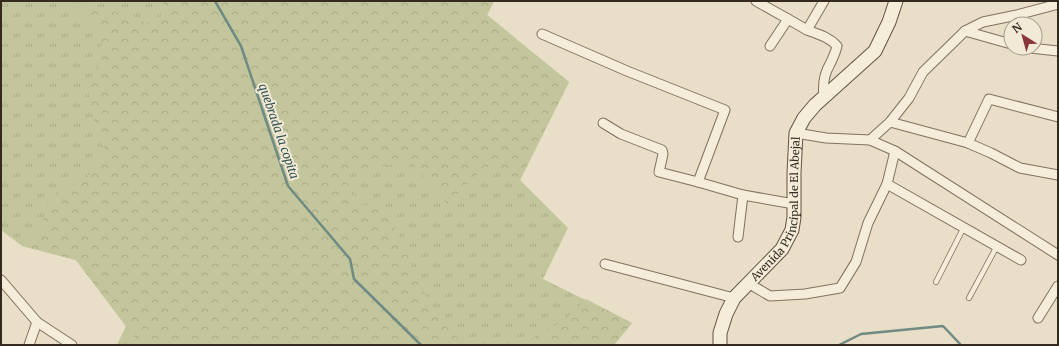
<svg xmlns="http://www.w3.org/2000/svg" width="1059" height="346" font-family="Merriweather,serif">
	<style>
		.grass { fill: url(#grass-tufts) }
		.forest { fill: url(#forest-crowns) }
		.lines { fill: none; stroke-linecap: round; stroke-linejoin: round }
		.stream { stroke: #6f8b83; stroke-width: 2.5 }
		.service-casing { stroke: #83715e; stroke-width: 6 }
		.minor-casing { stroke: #83715e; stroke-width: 11 }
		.secondary-casing { stroke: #655242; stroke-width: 15 }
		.service { stroke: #f5ecda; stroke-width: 4.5 }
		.minor { stroke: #f5ecda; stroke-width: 9 }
		.secondary { stroke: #f5ecda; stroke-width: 13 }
		.labels { text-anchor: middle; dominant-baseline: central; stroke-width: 4; stroke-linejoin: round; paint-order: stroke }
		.street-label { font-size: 11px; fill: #352a20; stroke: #f2e9d6 }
		.water-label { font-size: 12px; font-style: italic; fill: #315350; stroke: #f2e9d6 }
	</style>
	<defs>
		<pattern id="grass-tufts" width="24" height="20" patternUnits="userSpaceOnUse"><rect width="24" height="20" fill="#c3c69c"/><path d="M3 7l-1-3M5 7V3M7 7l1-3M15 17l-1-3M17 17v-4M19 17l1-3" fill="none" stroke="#a8aa86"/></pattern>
		<pattern id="forest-crowns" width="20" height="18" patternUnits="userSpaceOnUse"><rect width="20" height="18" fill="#c3c69c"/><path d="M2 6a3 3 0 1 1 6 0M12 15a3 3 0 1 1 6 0" fill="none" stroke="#a8aa86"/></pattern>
	</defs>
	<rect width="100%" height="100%" fill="#e9dec7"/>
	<!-- grass -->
	<polygon class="grass" points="1,1 494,1 487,15 569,82 520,180 568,228 543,279 632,323 614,345 117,345 126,326 76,260 22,246 1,230"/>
	<!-- forest -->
	<g class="forest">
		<polygon points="65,1 82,5 102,7 139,21 159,24 163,5 163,1 494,1 487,15 569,82 520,180 489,164 447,204 412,163 343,170 359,204 387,209 433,313 445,326 466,345 140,345 76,260 22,246 38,234 45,215 49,196 85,180 96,165 104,148 97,131 92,113 89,95 92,76 100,59 102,37 92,22"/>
		<polygon points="586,299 632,323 614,345 523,345 541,332 558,324 573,313"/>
	</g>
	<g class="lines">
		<!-- stream -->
		<g class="stream">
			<polyline points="215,1 241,46 288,186 350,259 354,279 421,345"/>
			<polyline points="839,345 861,334 943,326 961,345"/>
		</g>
		<defs>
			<g id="service">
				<polyline points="936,282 964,227"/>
				<polyline points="969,298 997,246"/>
			</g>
			<g id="minor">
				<polyline points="756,1 788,19"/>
				<path d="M 807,30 C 818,34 829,37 837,46 C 835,55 831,62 827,70 C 823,79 823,89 824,98"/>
				<polyline points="965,31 1011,44"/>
				<polyline points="542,34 627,71 725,110 698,182 743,195 794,204"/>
				<polyline points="770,46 788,19 807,30 824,1"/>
				<polyline points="1030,48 1058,51"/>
				<polyline points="890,122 968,143 991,153 1020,168 1058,175"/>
				<polyline points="603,123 621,134 662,150 663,154 659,172 698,182"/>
				<polyline points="796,133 826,138 870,140 890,122 909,98 923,72 965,31 983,22 1017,15 1058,4"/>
				<polyline points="870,140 895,151 1058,255"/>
				<polyline points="968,143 989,99 1058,117"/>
				<polyline points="887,184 1021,260"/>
				<polyline points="738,237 743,195"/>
				<polyline points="605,264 734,298"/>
				<polyline points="1,280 37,322 72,345"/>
				<polyline points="748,283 770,296 805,294 840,288 856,262 868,223 887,184 895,151"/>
				<polyline points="1038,318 1058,286"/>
				<polyline points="29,345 37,322"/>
			</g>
			<g id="secondary">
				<path id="s1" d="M 720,345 L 720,333 L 726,314 L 734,298 L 782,249 L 792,230 L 794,217 L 794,173 L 796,133 L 804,118 L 815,105 L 875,51 L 889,22 L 896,1"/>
			</g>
		</defs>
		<!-- service casing -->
		<use href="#service" class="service-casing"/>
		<!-- minor casing -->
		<use href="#minor" class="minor-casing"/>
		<!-- secondary casing -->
		<use href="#secondary" class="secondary-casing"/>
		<!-- service -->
		<use href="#service" class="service"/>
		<!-- minor -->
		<use href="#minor" class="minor"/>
		<!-- secondary -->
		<use href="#secondary" class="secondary"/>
	</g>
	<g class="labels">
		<!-- street labels -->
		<g class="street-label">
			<text stroke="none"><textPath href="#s1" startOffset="155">Avenida Principal de El Abejal</textPath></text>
		</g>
		<!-- water labels -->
		<g class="water-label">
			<text transform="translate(279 131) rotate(71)">quebrada la copita</text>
		</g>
	</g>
	<!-- border -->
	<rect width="1059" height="346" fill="none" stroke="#352a20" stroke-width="4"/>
	<!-- north arrow -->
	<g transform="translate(1023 36) rotate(323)"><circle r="19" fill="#f2e9d6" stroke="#a69d8d"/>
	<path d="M0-3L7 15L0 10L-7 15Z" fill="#8b3538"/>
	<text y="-6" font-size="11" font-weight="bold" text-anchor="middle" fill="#352a20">N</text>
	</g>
</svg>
